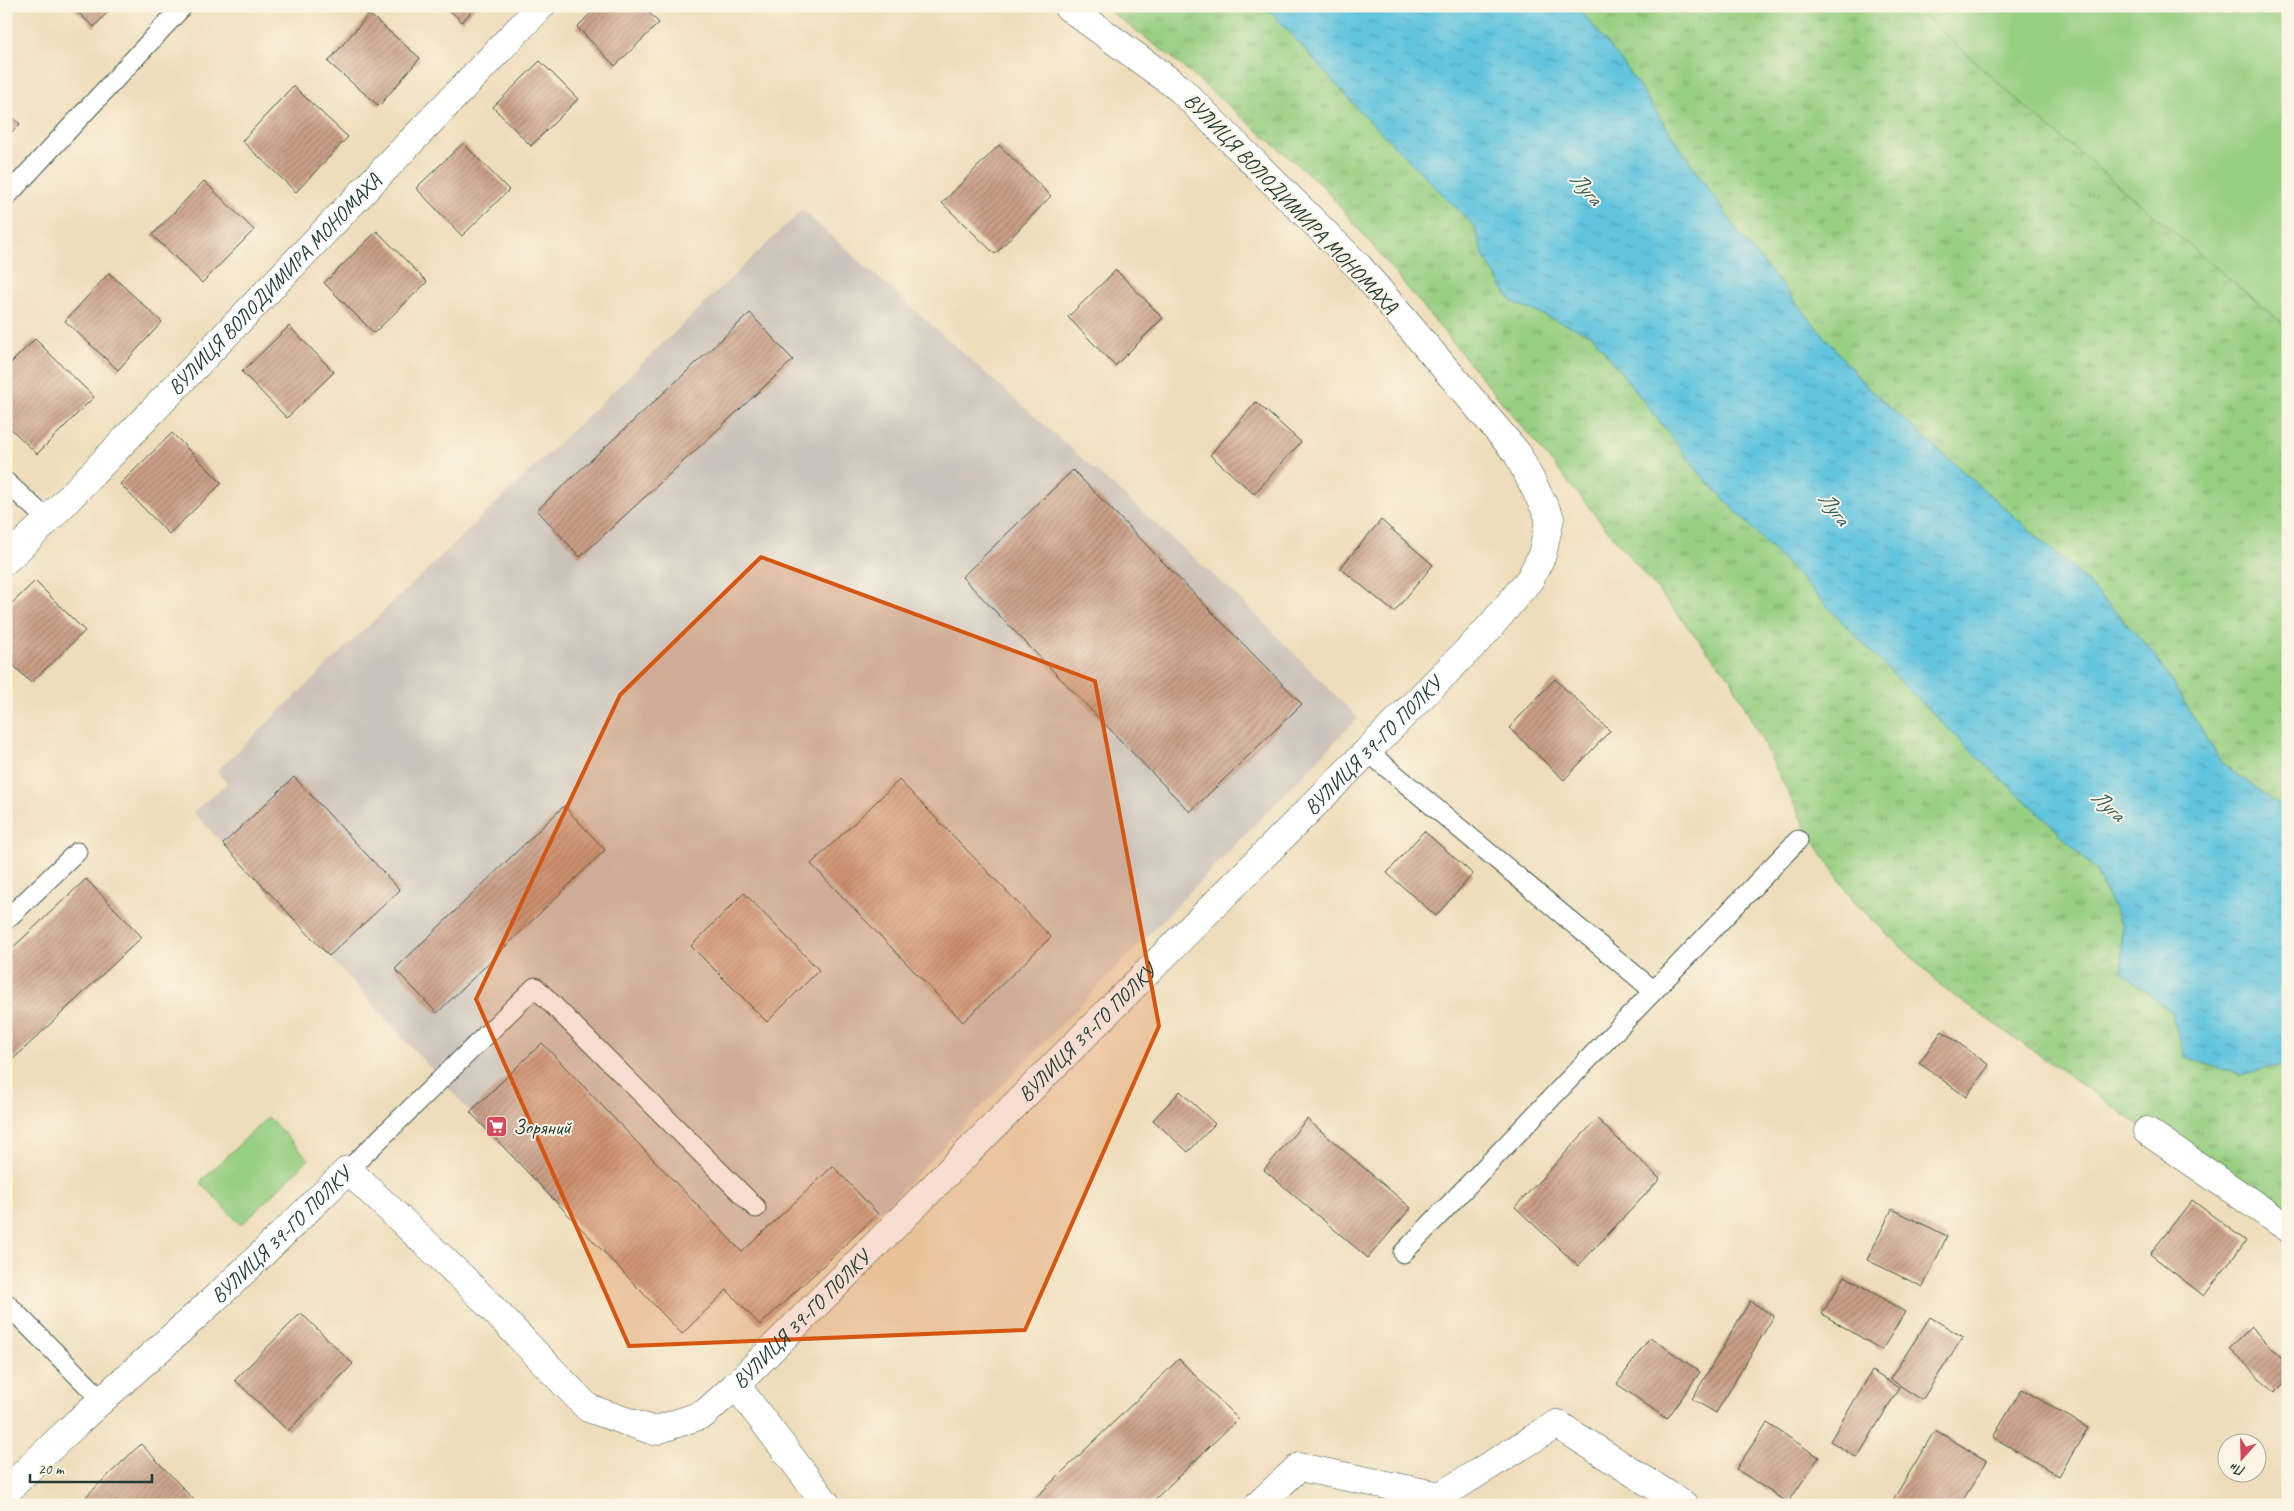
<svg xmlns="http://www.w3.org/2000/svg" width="2294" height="1511" font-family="Caveat,sans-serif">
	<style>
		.industrial { fill: #cdc2b9 }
		.grass { fill: url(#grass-tufts); stroke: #5b865b }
		.garden { fill: #97cf82; stroke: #5b865b }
		.water { fill: url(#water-ripples); stroke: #408089 }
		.building { fill: url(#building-hatch) }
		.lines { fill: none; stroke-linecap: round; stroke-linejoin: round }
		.lane-casing { stroke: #3e5548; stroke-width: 21 }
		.street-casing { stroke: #3e5548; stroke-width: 29 }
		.lane { stroke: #fff; stroke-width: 19 }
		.street { stroke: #fff; stroke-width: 28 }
		.marked { fill: #d45610; fill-opacity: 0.2; stroke: #d45610; stroke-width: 4; stroke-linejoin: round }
		.labels { text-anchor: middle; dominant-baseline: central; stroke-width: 4; stroke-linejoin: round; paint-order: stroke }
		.street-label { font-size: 21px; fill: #1f3d34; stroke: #fcf5e5 }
		.poi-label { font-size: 21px; fill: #1f3d34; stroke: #fcf5e5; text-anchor: start }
		.water-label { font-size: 22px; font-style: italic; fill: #2f5f5e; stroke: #fcf5e5 }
	</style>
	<defs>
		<pattern id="grass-tufts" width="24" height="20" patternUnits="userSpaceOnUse" patternTransform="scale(1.25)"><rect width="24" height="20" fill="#97cf82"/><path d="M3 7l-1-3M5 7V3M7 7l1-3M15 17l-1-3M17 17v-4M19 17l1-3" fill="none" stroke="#7ba96b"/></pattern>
		<pattern id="water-ripples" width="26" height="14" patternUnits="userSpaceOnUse" patternTransform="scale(1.25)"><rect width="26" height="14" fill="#60c4de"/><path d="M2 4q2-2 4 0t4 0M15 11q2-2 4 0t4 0" fill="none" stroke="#4fa0b5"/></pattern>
		<pattern id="building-hatch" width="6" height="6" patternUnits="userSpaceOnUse" patternTransform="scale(1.25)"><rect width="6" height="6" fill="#ca9f86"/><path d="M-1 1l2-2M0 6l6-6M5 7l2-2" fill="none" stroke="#a3836e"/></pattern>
	</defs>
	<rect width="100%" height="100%" fill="#fcf5e5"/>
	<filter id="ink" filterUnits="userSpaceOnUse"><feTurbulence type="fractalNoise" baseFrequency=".02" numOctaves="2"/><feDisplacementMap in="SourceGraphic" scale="10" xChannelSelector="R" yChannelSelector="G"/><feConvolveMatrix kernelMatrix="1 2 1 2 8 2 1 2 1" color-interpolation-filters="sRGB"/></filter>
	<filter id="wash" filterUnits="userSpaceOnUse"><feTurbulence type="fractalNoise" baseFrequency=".0096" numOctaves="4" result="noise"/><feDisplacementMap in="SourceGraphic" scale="20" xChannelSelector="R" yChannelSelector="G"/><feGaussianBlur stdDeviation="1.12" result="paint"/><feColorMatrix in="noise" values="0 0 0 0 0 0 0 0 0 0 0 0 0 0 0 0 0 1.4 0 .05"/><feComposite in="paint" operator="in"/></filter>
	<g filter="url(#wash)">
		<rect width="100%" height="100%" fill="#eeddba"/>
		<!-- industrial -->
		<polygon class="industrial" points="802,210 1238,597 1358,718 878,1214 760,1325 727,1290 682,1334 470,1112 329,956 193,812 227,783 217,771"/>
		<!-- grass -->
		<g class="grass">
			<polygon points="1103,6 1266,6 1358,109 1475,226 1484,257 1512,302 1592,335 1702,476 1880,661 1976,756 2045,818 2095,870 2122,926 2122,972 2171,1012 2185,1057 2240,1075 2281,1065 2288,1070 2288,1228 1947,991 1855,903 1810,836 1731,679 1324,187 1170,56"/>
			<polygon points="1577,6 1914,6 2025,107 2288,328 2288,812 2222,763 2152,651 2076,571 1865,385 1743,239 1622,62"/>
		</g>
		<!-- garden -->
		<g class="garden">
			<polygon points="1914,6 2288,6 2288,328 2025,107"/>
			<polygon points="268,1117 309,1159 241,1225 200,1182"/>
		</g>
		<!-- water -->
		<polygon class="water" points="1266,6 1577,6 1622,62 1743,239 1865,385 2076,571 2152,651 2222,763 2288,812 2288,1070 2280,1065 2240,1075 2185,1057 2171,1012 2122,972 2122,926 2095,870 2045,818 1976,756 1880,661 1702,476 1592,335 1512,302 1484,257 1474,226 1358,109"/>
		<g id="blocks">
			<!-- building -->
			<g class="building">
				<polygon points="71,6 113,6 94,27"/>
				<polygon points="445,6 476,6 462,22"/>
				<polygon points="598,6 643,6 659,23 615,66 577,27"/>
				<polygon points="369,14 420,58 379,106 328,62"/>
				<polygon points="540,61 578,99 531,146 493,107"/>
				<polygon points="293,86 348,137 296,192 242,141"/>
				<polygon points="6,112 20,124 6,138"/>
				<polygon points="463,143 509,190 462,236 416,188"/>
				<polygon points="999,145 1051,196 995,254 942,203"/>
				<polygon points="204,181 254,230 202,283 152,235"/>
				<polygon points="377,231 427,282 374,333 324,283"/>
				<polygon points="1116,270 1163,318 1115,366 1068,317"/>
				<polygon points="109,273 162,322 118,370 65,321"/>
				<polygon points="750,313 793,360 580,557 537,510"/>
				<polygon points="289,326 334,372 287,418 242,372"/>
				<polygon points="35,339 94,397 37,454 6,424 6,368"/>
				<polygon points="1256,402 1301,442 1254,494 1210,455"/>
				<polygon points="172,433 222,483 169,534 120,484"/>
				<polygon points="1073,470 1302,704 1190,812 962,577"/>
				<polygon points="1381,520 1433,565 1394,612 1340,568"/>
				<polygon points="35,581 85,631 31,683 6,658 6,609"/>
				<polygon points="1555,679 1610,731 1564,780 1509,728"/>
				<polygon points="294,777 400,890 329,956 223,844"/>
				<polygon points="899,780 1051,937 963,1022 811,864"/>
				<polygon points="564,806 605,850 437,1013 395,969"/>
				<polygon points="1424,831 1473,874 1436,916 1387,873"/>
				<polygon points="86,879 142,937 6,1066 6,954"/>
				<polygon points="744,893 819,970 767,1022 691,946"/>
				<polygon points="1942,1031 1989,1065 1966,1097 1919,1063"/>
				<polygon points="542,1043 742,1252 833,1166 878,1214 760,1325 727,1290 682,1334 470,1112"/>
				<polygon points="1180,1091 1215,1124 1188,1152 1153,1120"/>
				<polygon points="1307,1119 1411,1208 1368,1258 1264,1170"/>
				<polygon points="1597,1119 1660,1179 1578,1266 1515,1207"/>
				<polygon points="2192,1200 2246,1241 2204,1296 2150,1254"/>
				<polygon points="1892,1209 1947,1236 1923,1287 1867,1260"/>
				<polygon points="1845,1276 1905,1312 1882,1350 1822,1314"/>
				<polygon points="1750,1301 1774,1316 1716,1413 1692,1399"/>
				<polygon points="301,1313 353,1364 288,1431 235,1380"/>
				<polygon points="1930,1317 1963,1337 1922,1400 1890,1379"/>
				<polygon points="2251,1327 2288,1364 2288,1379 2274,1393 2230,1348"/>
				<polygon points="1650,1337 1700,1372 1667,1419 1617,1384"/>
				<polygon points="1179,1359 1238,1419 1149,1505 1028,1505"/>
				<polygon points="1872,1371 1899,1388 1857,1458 1830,1441"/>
				<polygon points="2022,1389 2088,1428 2059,1476 1993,1437"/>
				<polygon points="1767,1423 1819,1457 1788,1503 1736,1469"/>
				<polygon points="1935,1430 1987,1461 1960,1505 1900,1505 1893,1500"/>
				<polygon points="141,1444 199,1505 77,1505"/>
			</g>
		</g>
	</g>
	<g filter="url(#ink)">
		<use href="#blocks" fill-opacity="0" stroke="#3e5548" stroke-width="1"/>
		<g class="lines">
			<defs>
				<g id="lane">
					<polyline points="6,197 183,6"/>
					<polyline points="6,482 48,520"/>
					<polyline points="1367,751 1654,991"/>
					<polyline points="6,920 77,852"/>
					<polyline points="348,1170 535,987 756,1208"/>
					<polyline points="1403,1253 1798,840"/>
					<polyline points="6,1303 101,1399"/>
				</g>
				<g id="street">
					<path id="s1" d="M 6,560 L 48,520 L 541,6"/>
					<polyline points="2147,1131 2288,1228"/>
					<polyline points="736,1385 827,1505"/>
					<path id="s2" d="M 6,1492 C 71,1424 143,1365 212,1301 C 258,1259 303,1214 348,1170 L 468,1283 L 588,1408 L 654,1431 L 704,1414 L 736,1385 L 1484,634 L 1530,579 L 1542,555 L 1550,518 L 1517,453 L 1359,267 L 1179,88 L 1067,6"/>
					<polyline points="1258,1505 1299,1467 1440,1496 1557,1424 1684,1505"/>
				</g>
			</defs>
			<!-- lane casing -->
			<use href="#lane" class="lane-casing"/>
			<!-- street casing -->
			<use href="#street" class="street-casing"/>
			<!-- lane -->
			<use href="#lane" class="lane"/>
			<!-- street -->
			<use href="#street" class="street"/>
		</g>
	</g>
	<!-- marked area -->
	<path class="marked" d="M 761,557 L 1095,681 L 1159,1026 L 1025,1330 L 629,1346 L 476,999 L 620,695 Z"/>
	<!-- icons -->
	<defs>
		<symbol id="supermarket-square" viewBox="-11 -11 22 22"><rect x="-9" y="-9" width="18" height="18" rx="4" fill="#d1495b" stroke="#fcf5e5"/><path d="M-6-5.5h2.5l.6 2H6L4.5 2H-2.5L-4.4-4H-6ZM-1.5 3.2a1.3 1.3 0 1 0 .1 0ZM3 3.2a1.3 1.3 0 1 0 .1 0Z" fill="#fff"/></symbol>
	</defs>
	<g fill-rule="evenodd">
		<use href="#supermarket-square" x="484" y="1114" width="25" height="25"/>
	</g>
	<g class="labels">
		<!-- street labels -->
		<g class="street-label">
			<text transform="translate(1291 203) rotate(46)">ВУЛИЦЯ ВОЛОДИМИРА МОНОМАХА</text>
			<text stroke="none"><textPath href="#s1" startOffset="385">ВУЛИЦЯ ВОЛОДИМИРА МОНОМАХА</textPath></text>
			<text stroke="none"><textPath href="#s2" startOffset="1876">ВУЛИЦЯ 39-ГО ПОЛКУ</textPath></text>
			<text stroke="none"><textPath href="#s2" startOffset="1471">ВУЛИЦЯ 39-ГО ПОЛКУ</textPath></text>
			<text stroke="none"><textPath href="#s2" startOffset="376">ВУЛИЦЯ 39-ГО ПОЛКУ</textPath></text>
			<text stroke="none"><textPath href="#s2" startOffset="1066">ВУЛИЦЯ 39-ГО ПОЛКУ</textPath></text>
		</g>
		<!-- poi labels -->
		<g class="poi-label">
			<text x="513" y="1127">Зоряний</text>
		</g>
		<!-- water labels -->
		<g class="water-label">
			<text transform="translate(1586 188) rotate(49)">Луга</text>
			<text transform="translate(1834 508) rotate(52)">Луга</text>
			<text transform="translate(2108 805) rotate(42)">Луга</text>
		</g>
	</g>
	<!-- margin -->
	<rect width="2294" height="1511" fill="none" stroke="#fcf5e5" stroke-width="25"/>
	<!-- north arrow -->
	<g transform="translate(2242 1458) rotate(200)"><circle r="24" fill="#fcf5e5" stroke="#a4ab9e"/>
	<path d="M0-4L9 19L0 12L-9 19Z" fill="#d1495b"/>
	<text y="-8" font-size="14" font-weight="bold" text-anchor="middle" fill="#1f3d34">Пн</text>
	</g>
	<!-- scale -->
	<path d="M30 1474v8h122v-8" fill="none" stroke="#1f3d34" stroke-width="2.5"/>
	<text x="38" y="1474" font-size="15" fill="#1f3d34" stroke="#fcf5e5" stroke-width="4" paint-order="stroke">20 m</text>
</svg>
